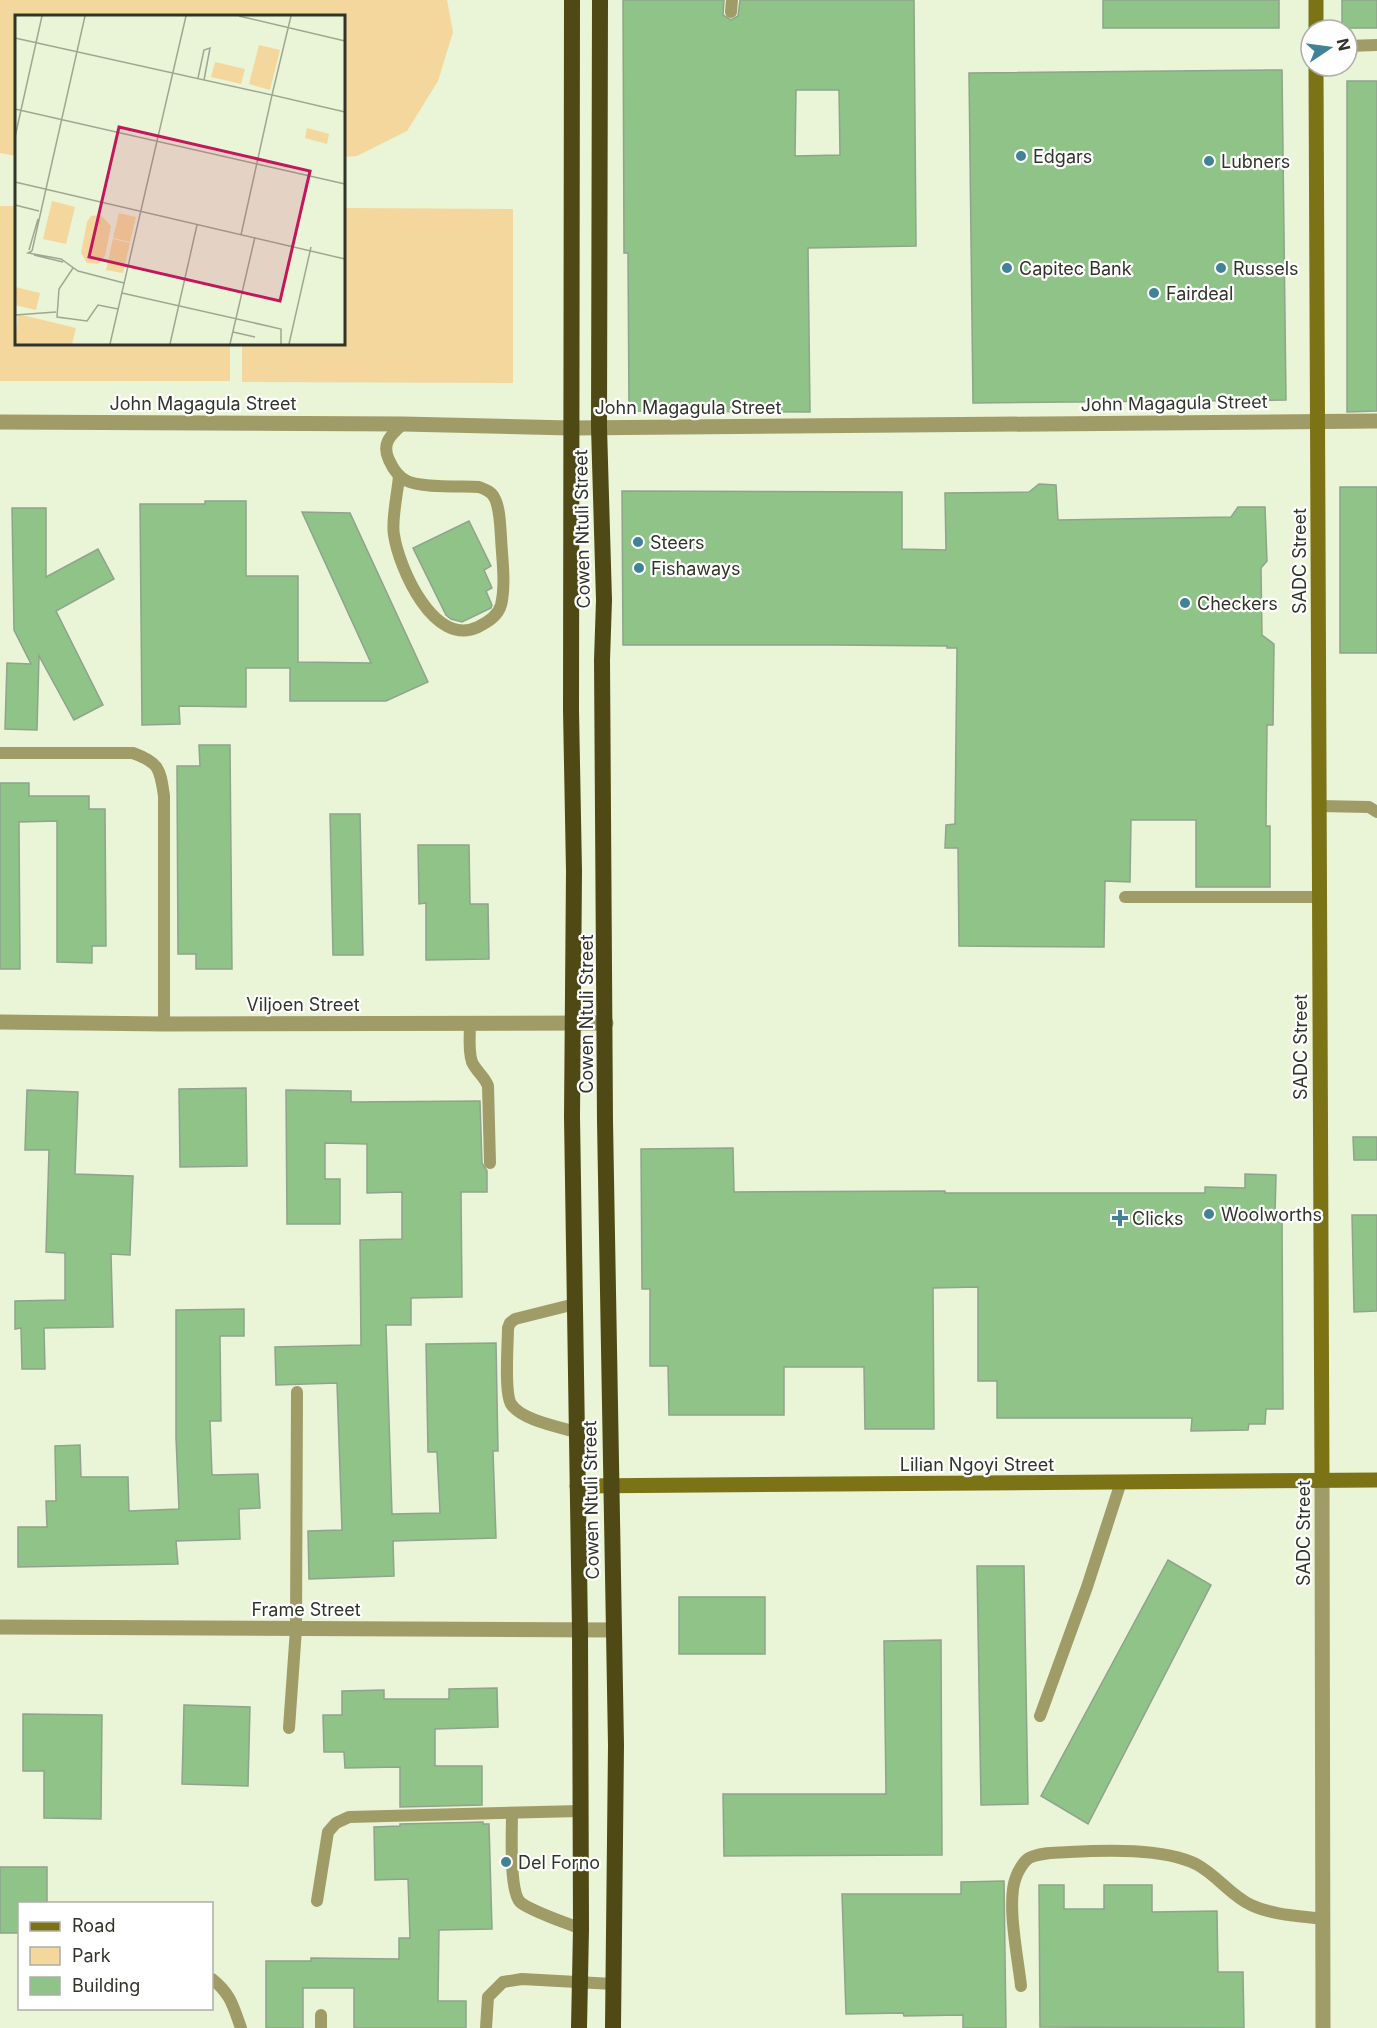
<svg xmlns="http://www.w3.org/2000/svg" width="1377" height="2028" font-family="Inter,sans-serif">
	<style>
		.green { fill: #f3d79c }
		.building { fill: #8fc388; stroke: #90a38d; stroke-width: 1.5; fill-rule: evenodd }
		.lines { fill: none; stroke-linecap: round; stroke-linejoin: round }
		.service { stroke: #a09c68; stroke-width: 12 }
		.minor { stroke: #a09c68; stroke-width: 15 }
		.tertiary { stroke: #a09c68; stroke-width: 15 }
		.secondary { stroke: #7c7316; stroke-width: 15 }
		.trunk { stroke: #4f4a15; stroke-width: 16 }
		.poi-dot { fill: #418394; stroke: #fff; stroke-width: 2 }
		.labels { text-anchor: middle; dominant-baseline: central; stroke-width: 4.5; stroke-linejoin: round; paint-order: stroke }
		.poi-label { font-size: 18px; fill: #313429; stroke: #fff; text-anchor: start }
		.street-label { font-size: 18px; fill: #313429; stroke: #fff }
		.inset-road { fill: none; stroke: #a0a791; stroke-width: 1.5 }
		.view { fill: #c2185b; fill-opacity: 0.15; stroke: #c2185b; stroke-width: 3 }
		.inset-edge { fill: none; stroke: #313429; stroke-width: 3 }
	</style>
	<rect width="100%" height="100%" fill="#eaf4d7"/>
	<!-- green -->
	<g class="green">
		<polygon points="0,0 447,0 453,32 438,81 407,131 357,156 344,157 344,16 16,16 16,156 0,153"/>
		<polygon points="0,206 16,206 16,344 230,344 230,381 0,381"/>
		<polygon points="344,208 513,209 513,383 242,382 242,344 344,344"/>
	</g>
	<!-- building -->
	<g class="building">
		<path d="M 623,0 L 724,0 L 723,15 L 731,20 L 738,16 L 740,0 L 914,0 L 916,246 L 808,248 L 810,412 L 629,411 L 628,253 L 624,253 ZM 796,90 L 839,90 L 840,155 L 795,156 Z"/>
		<rect x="1103" y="0" width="176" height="28"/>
		<rect x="1342" y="0" width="35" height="28"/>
		<polygon points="1282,70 1286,400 973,403 969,73"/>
		<polygon points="1347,81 1377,81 1377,411 1347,412"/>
		<polygon points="1039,484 1056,485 1058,520 1231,517 1238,507 1265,507 1267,561 1261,568 1262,635 1274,644 1273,725 1267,725 1266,826 1270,826 1270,887 1196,887 1196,820 1131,820 1130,882 1105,881 1104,947 959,946 958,848 945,848 946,825 955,824 957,648 947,648 947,646 834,645 623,645 622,491 902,492 902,549 946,550 945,493 1029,492"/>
		<rect x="1340" y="487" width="37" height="166"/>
		<polygon points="205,501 246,501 246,576 298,576 298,662 371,663 302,512 350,513 428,682 386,701 290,701 290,668 246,668 246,707 179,706 180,724 142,725 140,504 205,504"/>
		<polygon points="12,508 46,508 46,577 98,549 114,579 56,611 103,705 74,720 39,656 37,730 5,729 7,663 31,664 14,630"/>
		<polygon points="469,521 491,566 484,570 492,588 486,591 492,605 491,608 462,622 451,619 446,615 413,548"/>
		<polygon points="199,745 230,745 232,969 196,969 196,954 178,954 177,766 200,766"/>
		<polygon points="0,783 29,783 29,796 89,796 89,809 105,809 106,946 92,946 92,963 57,962 57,821 19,822 20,969 0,969"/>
		<polygon points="330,814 360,814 363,955 333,955"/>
		<polygon points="418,845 469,845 470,904 488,904 489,959 426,960 426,903 419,904"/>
		<polygon points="246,1088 247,1166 180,1167 179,1089"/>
		<polygon points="27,1090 78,1092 75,1174 133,1176 130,1255 111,1254 113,1327 44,1328 45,1369 22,1369 21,1328 15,1329 15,1301 65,1300 65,1253 46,1252 49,1150 25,1150"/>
		<polygon points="286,1090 351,1091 351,1102 480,1101 482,1163 487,1171 487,1192 461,1192 462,1297 411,1298 411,1325 386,1325 392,1514 440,1513 437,1452 428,1452 426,1344 496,1343 498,1451 493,1451 496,1538 393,1541 394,1576 309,1579 308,1531 342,1530 337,1383 276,1385 275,1347 361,1345 360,1240 402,1239 402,1192 367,1193 367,1144 325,1143 325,1179 340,1179 340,1224 287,1224"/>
		<polygon points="1353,1137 1377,1137 1377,1160 1354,1160"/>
		<polygon points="733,1148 734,1192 945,1191 945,1193 1205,1193 1205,1187 1245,1188 1245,1174 1276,1175 1275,1215 1282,1214 1283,1409 1266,1409 1265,1424 1249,1424 1248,1430 1191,1431 1192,1418 997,1418 997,1381 978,1381 978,1287 933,1288 934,1429 865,1429 864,1367 784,1367 784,1415 669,1415 668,1366 650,1366 650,1289 642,1289 641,1149"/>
		<polygon points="1352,1215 1377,1215 1377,1311 1354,1312"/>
		<polygon points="244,1309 244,1336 220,1336 221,1421 210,1421 212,1475 258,1474 260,1508 239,1509 240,1539 176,1541 178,1564 18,1567 18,1527 47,1527 46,1501 56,1501 55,1446 80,1445 81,1477 128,1477 129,1511 179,1509 176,1438 176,1310"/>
		<polygon points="1168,1560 1211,1585 1088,1824 1041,1796"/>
		<polygon points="977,1566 1024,1566 1028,1804 981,1805"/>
		<rect x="679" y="1597" width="86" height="57"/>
		<polygon points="941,1640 942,1855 724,1856 723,1794 886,1794 884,1641"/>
		<polygon points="497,1688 498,1727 435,1729 435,1766 482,1766 482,1805 400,1807 400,1767 345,1768 344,1752 324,1752 323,1715 342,1715 342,1691 384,1690 384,1699 449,1699 449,1689"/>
		<polygon points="184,1705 250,1707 248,1786 182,1784"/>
		<polygon points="23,1714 102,1715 101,1819 44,1818 44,1771 23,1771"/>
		<polygon points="483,1822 483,1824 489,1824 492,1929 439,1930 438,2001 466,2001 466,2028 354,2028 354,1988 303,1988 303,2028 266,2028 266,1961 311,1961 311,1958 399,1959 399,1938 410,1938 408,1879 375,1880 374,1827 400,1826 400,1824"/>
		<polygon points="0,1867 47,1867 47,1904 20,1904 20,1933 0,1933"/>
		<polygon points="1004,1881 1006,2028 963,2028 963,2015 904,2016 903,2013 846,2014 842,1894 961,1894 961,1882"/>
		<polygon points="1039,1885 1064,1885 1064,1909 1104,1909 1104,1885 1152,1885 1152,1912 1217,1911 1218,1972 1243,1972 1244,2028 1040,2027"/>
	</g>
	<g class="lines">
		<!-- service -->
		<g class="service">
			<polyline points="731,12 732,0"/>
			<polyline points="1347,46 1377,45"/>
			<path d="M 399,476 C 398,491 391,521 394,535 C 399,568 434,648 478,627 C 488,622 498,616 501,605 C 506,584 502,559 501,537 C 500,525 500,507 494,497 C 491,491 484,489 479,487 C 462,486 421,488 407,481 C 398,477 393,469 389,460 C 381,443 391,435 403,424"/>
			<path d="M 0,753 L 133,753 C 160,763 160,769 164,796 L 164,1024"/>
			<polyline points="1319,806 1369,807 1377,812"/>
			<polyline points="1125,897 1319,897"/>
			<path d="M 470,1023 C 470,1035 468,1051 472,1062 C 476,1071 485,1077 488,1086 L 490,1163"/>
			<path d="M 575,1304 L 515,1319 L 510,1323 L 508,1328 C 508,1344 504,1392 511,1404 C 521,1420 559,1427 576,1432"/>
			<polyline points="1040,1716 1087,1587 1121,1482"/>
			<polyline points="289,1728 296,1629 297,1392"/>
			<path d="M 512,1814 C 512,1832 509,1890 520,1902 C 530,1911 567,1923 581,1929"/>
			<polyline points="317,1901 328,1832 336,1823 349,1817 580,1811"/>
			<path d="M 212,1979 C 231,1994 233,2006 241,2028"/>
			<path d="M 1021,1986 C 1018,1958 1006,1902 1016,1877 C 1018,1871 1024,1861 1029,1858 C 1041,1852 1056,1853 1069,1852 C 1106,1850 1163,1848 1196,1864 C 1217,1875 1231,1896 1251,1905 C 1272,1915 1300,1916 1323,1919"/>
			<polyline points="321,2028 321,2015"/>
			<polyline points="486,2028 488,1997 503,1982 522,1979 613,1984"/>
		</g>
		<!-- minor -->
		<g class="minor">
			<polyline points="0,1022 164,1024 606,1023"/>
			<polyline points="0,1627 613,1630"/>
		</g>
		<!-- tertiary -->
		<g class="tertiary">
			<polyline points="0,422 403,424 571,428 1377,421"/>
			<polyline points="1322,1480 1323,2028"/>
		</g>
		<!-- secondary -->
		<g class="secondary">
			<polyline points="1316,30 1316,0"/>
			<polyline points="1316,66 1322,1480"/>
			<polyline points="577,1486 1377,1480"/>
		</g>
		<!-- trunk -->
		<g class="trunk">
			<polyline points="572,0 571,710 574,871 572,1117 580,1630 581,1929 579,2028"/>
			<polyline points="600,0 599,427 604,600 602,660 605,1121 616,1745 613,2028"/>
		</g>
	</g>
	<!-- markers -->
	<g class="poi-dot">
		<circle cx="1021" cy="156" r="6"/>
		<circle cx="1209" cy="161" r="6"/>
		<circle cx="1007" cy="268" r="6"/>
		<circle cx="1221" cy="268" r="6"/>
		<circle cx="1154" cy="293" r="6"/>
		<circle cx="638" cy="542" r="6"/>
		<circle cx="639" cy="568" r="6"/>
		<circle cx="1185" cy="603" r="6"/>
		<circle cx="1209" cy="1214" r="6"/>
		<path d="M1117 1209h6v6h6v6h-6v6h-6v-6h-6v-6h6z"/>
		<circle cx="506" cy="1862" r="6"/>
	</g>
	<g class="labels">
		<!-- poi labels -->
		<g class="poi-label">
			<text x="1033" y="156">Edgars</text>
			<text x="1221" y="161">Lubners</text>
			<text x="1019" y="268">Capitec Bank</text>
			<text x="1233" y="268">Russels</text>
			<text x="1166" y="293">Fairdeal</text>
			<text x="650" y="542">Steers</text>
			<text x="651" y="568">Fishaways</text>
			<text x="1197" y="603">Checkers</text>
			<text x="1221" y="1214">Woolworths</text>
			<text x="1132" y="1218">Clicks</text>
			<text x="518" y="1862">Del Forno</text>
		</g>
		<!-- street labels -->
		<g class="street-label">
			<text x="203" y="403">John Magagula Street</text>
			<text transform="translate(1174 403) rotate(-1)">John Magagula Street</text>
			<text x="688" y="407">John Magagula Street</text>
			<text transform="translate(582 529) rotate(-91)">Cowen Ntuli Street</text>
			<text transform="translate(1299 561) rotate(-90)">SADC Street</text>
			<text x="303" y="1004">Viljoen Street</text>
			<text transform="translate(586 1014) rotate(-90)">Cowen Ntuli Street</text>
			<text transform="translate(1300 1047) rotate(-90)">SADC Street</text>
			<text x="977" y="1464">Lilian Ngoyi Street</text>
			<text transform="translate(591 1500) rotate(-91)">Cowen Ntuli Street</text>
			<text transform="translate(1303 1533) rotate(-90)">SADC Street</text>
			<text x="306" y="1609">Frame Street</text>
		</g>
	</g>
	<!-- overview -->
	<g transform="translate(15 15)">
		<rect width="330" height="330" fill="#eaf4d7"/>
		<path d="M 244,30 L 265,35 L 255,75 L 234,69 ZM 200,47 L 230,54 L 226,69 L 196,62 ZM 292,113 L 314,119 L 312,129 L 290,123 ZM 37,186 L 60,192 L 51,229 L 28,224 ZM 104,198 L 121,202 L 115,227 L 98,223 ZM 86,200 L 96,211 L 90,241 L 83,249 L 72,248 L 66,238 L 72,207 L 76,201 ZM 98,224 L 115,228 L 108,258 L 91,255 ZM 0,272 L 25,278 L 21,295 L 0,290 ZM 3,299 L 61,313 L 57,329 L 0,329 Z" fill="#f3d79c"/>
		<path class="inset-road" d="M 224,1 L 330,26M 276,1 L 257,80 L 330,97M 0,23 L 257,80 L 226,220M 183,63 L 189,35 L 195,33 L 189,65M 0,94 L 242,149M 0,122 L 27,1M 242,149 L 330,169M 0,167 L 330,244M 0,190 L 24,196M 14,235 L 23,204M 17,236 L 70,1M 17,236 L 13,238 L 46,244 L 63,256 L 109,268M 19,240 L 48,247M 58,253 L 44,274 L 42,302 L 72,306 L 83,290 L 103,294M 107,278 L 266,314 L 266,329M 0,300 L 41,297M 218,317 L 240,322M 95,329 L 171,1M 155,329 L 182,210M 215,329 L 240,222M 274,329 L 296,232"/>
		<path class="view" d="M 104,112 L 295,156 L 265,286 L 74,242 Z"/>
		<rect width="330" height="330" class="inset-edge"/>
	</g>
	<!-- legend -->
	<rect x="18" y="1902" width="195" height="108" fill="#ffffff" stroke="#adaea9" stroke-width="1.5"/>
	<rect x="30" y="1922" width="30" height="9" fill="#7c7316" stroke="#adaea9" stroke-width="1.5"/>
	<text x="72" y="1932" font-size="18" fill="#313429">Road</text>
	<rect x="30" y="1947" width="30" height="18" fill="#f3d79c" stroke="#adaea9" stroke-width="1.5"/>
	<text x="72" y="1962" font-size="18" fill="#313429">Park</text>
	<rect x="30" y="1977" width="30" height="18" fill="#8fc388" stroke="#adaea9" stroke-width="1.5"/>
	<text x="72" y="1992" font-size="18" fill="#313429">Building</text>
	<!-- north arrow -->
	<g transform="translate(1329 48) rotate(77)"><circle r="28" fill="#ffffff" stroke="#adaea9" stroke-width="1.5"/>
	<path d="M0-4.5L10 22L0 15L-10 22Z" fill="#418394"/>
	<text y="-9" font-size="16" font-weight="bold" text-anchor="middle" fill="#313429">N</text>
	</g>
</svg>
